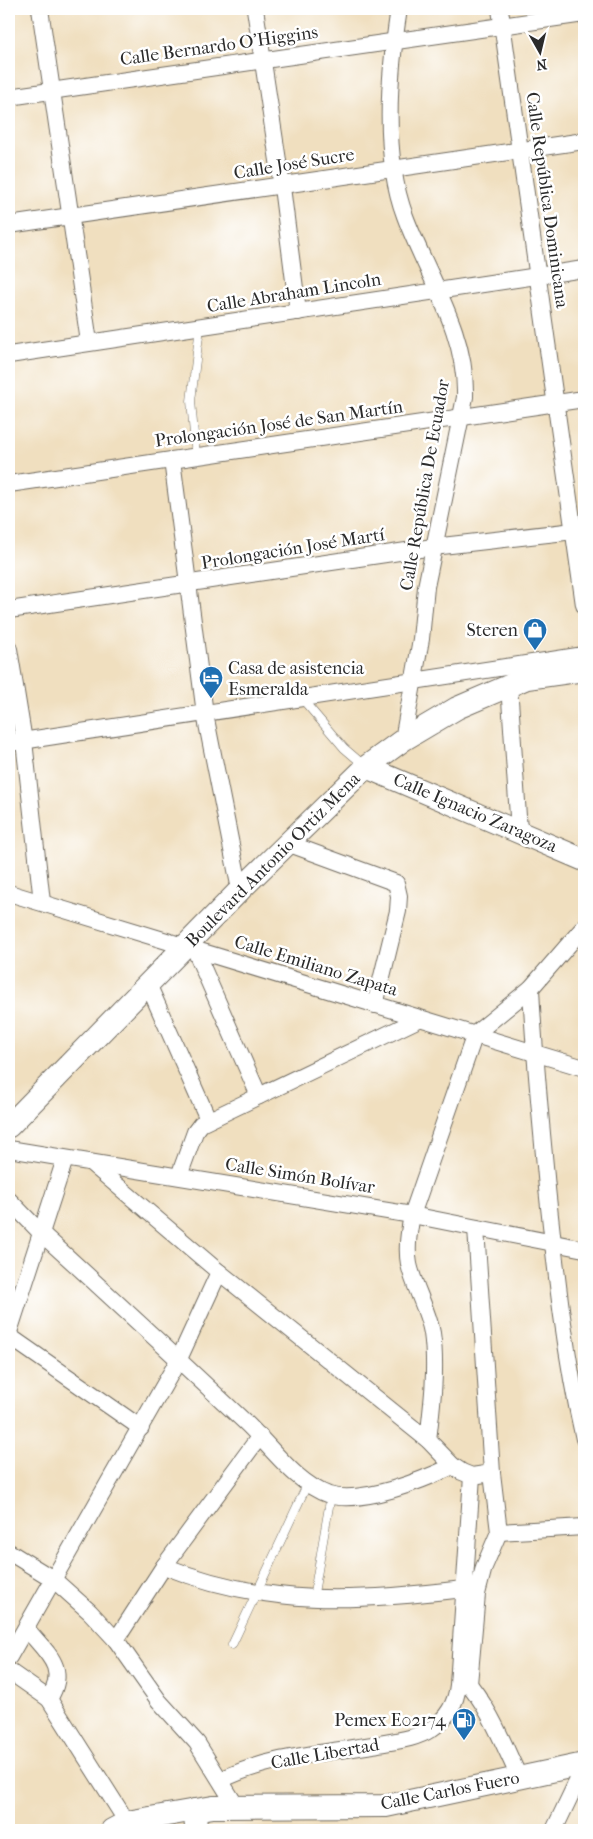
<svg xmlns="http://www.w3.org/2000/svg" width="593" height="1839" font-family="'IM FELL French Canon',serif">
	<style>
		.lines { fill: none; stroke-linecap: round; stroke-linejoin: round }
		.lane-casing { stroke: #706a5f; stroke-width: 9 }
		.street-casing { stroke: #706a5f; stroke-width: 18 }
		.secondary-casing { stroke: #706a5f; stroke-width: 24 }
		.lane { stroke: #fff; stroke-width: 8 }
		.street { stroke: #fff; stroke-width: 16 }
		.secondary { stroke: #fff; stroke-width: 22 }
		.labels { text-anchor: middle; dominant-baseline: central; stroke-width: 5; stroke-linejoin: round; paint-order: stroke }
		.street-label { font-size: 18px; fill: #2b2b2b; stroke: #fff }
		.poi-label { font-size: 18px; fill: #2b2b2b; stroke: #fff; text-anchor: end }
	</style>
	<rect width="100%" height="100%" fill="#fff"/>
	<filter id="ink" filterUnits="userSpaceOnUse"><feTurbulence type="fractalNoise" baseFrequency=".02" numOctaves="2"/><feDisplacementMap in="SourceGraphic" scale="10" xChannelSelector="R" yChannelSelector="G"/><feConvolveMatrix kernelMatrix="1 2 1 2 8 2 1 2 1" color-interpolation-filters="sRGB"/></filter>
	<filter id="wash" filterUnits="userSpaceOnUse"><feTurbulence type="fractalNoise" baseFrequency=".0096" numOctaves="4" result="noise"/><feDisplacementMap in="SourceGraphic" scale="20" xChannelSelector="R" yChannelSelector="G"/><feGaussianBlur stdDeviation="1.12" result="paint"/><feColorMatrix in="noise" values="0 0 0 0 0 0 0 0 0 0 0 0 0 0 0 0 0 1.4 0 .05"/><feComposite in="paint" operator="in"/></filter>
	<g filter="url(#wash)">
		<rect width="100%" height="100%" fill="#f0dfbf"/>
	</g>
	<g filter="url(#ink)">
		<g class="lines">
			<defs>
				<g id="lane">
					<polyline points="196,456 191,401 200,327"/>
					<polyline points="303,700 344,748 365,766"/>
					<polyline points="313,1599 331,1495"/>
					<polyline points="232,1645 307,1485"/>
				</g>
				<g id="street">
					<polyline points="40,9 89,342"/>
					<polyline points="255,9 282,187 298,312"/>
					<path d="M 399,9 C 389,72 382,155 405,216 C 427,276 467,331 465,397 L 426,587 L 421,639 L 403,740"/>
					<polyline points="500,9 584,605"/>
					<polyline points="9,97 584,14"/>
					<polyline points="9,225 584,141"/>
					<polyline points="9,355 584,269"/>
					<polyline points="172,460 205,714 240,890"/>
					<polyline points="9,484 584,399"/>
					<polyline points="9,610 433,547 583,530"/>
					<polyline points="9,649 24,741 42,902"/>
					<polyline points="509,685 519,831"/>
					<polyline points="9,743 584,655"/>
					<polyline points="287,843 396,883 399,896 398,911 375,1005"/>
					<polyline points="9,893 584,1068"/>
					<polyline points="195,950 259,1096"/>
					<polyline points="148,984 208,1119"/>
					<path d="M 531,988 C 534,1055 541,1121 547,1188 C 556,1273 565,1356 584,1439"/>
					<polyline points="9,1149 412,1215 584,1249"/>
					<polyline points="92,1164 219,1272 428,1440 453,1466 462,1472 472,1476 492,1473"/>
					<polyline points="179,1176 195,1132 201,1124 419,1019"/>
					<path d="M 9,1200 L 41,1233 C 109,1295 177,1358 244,1421 C 270,1445 296,1484 329,1495 C 362,1505 423,1480 453,1466"/>
					<polyline points="9,1332 65,1159"/>
					<polyline points="9,1336 141,1428"/>
					<path d="M 428,1440 C 432,1406 437,1368 432,1333 C 428,1309 414,1288 409,1264 C 406,1248 409,1231 412,1215 L 475,1034 L 531,988 L 584,927"/>
					<polyline points="499,1532 584,1527"/>
					<polyline points="9,1552 53,1579 90,1612 116,1640 159,1701 197,1743 236,1806"/>
					<path d="M 164,1566 C 266,1607 357,1602 463,1589"/>
					<path d="M 26,1628 C 46,1653 69,1667 49,1699"/>
					<polyline points="116,1640 164,1566 260,1436"/>
					<polyline points="9,1657 179,1359 219,1272"/>
					<polyline points="9,1671 49,1699 127,1822"/>
					<path d="M 463,1677 C 489,1706 503,1743 519,1777"/>
					<polyline points="469,1684 477,1594 484,1567 499,1532 492,1473 476,1228"/>
					<path d="M 221,1780 C 267,1757 323,1753 373,1745 C 393,1741 414,1740 431,1729 C 448,1718 456,1704 458,1685 L 472,1476"/>
					<polyline points="554,1830 584,1767"/>
				</g>
				<g id="secondary">
					<polyline points="366,767 584,860"/>
					<polyline points="9,1126 240,890 366,767 403,740 457,708 527,678 584,670"/>
					<polyline points="195,1810 196,1830"/>
					<polyline points="112,1830 127,1822 213,1807 386,1806 584,1764"/>
				</g>
			</defs>
			<!-- lane casing -->
			<use href="#lane" class="lane-casing"/>
			<!-- street casing -->
			<use href="#street" class="street-casing"/>
			<!-- secondary casing -->
			<use href="#secondary" class="secondary-casing"/>
			<!-- lane -->
			<use href="#lane" class="lane"/>
			<!-- street -->
			<use href="#street" class="street"/>
			<!-- secondary -->
			<use href="#secondary" class="secondary"/>
		</g>
	</g>
	<!-- icons -->
	<defs>
		<symbol id="shop-pin" viewBox="-11 -11 22 30"><path d="M0 17L-7.5 6A9.5 9.5 0 1 1 7.5 6Z" fill="#1f6fb2" stroke="#fff"/><path d="M-5-2.5h2.3a2.7 3.5 0 0 1 5.4 0H5L5.5 6h-11ZM-1.5-2.5h3a1.5 2.3 0 0 0-3 0Z" fill="#fff"/></symbol>
		<symbol id="hotel-pin" viewBox="-11 -11 22 30"><path d="M0 17L-7.5 6A9.5 9.5 0 1 1 7.5 6Z" fill="#1f6fb2" stroke="#fff"/><path d="M-6-4.5h1.5V1H6V5H4.5V3h-9V5H-6ZM-4 0a1.8 1.8 0 1 1 3.6 0ZM.5 0V-2.5h3Q6-2.5 6 0Z" fill="#fff"/></symbol>
		<symbol id="fuel-pin" viewBox="-11 -11 22 30"><path d="M0 17L-7.5 6A9.5 9.5 0 1 1 7.5 6Z" fill="#1f6fb2" stroke="#fff"/><path d="M-5.5-6h7V0h2V4h1.3V-2.5L3-4.5l.8-.8L6-3V5H2.5V1h-1V6h-7ZM-4.2-4.7v3.2H.2V-4.7Z" fill="#fff"/></symbol>
	</defs>
	<g fill-rule="evenodd">
		<use href="#shop-pin" x="521" y="616" width="28" height="38"/>
		<use href="#hotel-pin" x="197" y="664" width="28" height="38"/>
		<use href="#fuel-pin" x="450" y="1706" width="28" height="38"/>
	</g>
	<g class="labels">
		<!-- street labels -->
		<g class="street-label">
			<text transform="translate(219 46) rotate(-8)">Calle Bernardo O'Higgins</text>
			<text transform="translate(294 164) rotate(-9)">Calle José Sucre</text>
			<text transform="translate(547 200) rotate(82)">Calle República Dominicana</text>
			<text transform="translate(294 293) rotate(-9)">Calle Abraham Lincoln</text>
			<text transform="translate(279 424) rotate(-8)">Prolongación José de San Martín</text>
			<text transform="translate(425 485) rotate(-80)">Calle República De Ecuador</text>
			<text transform="translate(293 549) rotate(-9)">Prolongación José Martí</text>
			<text transform="translate(475 813) rotate(23)">Calle Ignacio Zaragoza</text>
			<text transform="translate(273 860) rotate(-45)">Boulevard Antonio Ortiz Mena</text>
			<text transform="translate(316 966) rotate(17)">Calle Emiliano Zapata</text>
			<text transform="translate(300 1176) rotate(9)">Calle Simón Bolívar</text>
			<text transform="translate(325 1754) rotate(-10)">Calle Libertad</text>
			<text transform="translate(450 1791) rotate(-11)">Calle Carlos Fuero</text>
		</g>
		<!-- poi labels -->
		<g class="poi-label">
			<text x="518" y="630">Steren</text>
			<text x="228" y="668" text-anchor="start">Casa de asistencia<tspan x="228" dy="21">Esmeralda</tspan></text>
			<text x="446" y="1720">Pemex E02174</text>
		</g>
	</g>
	<!-- margin -->
	<rect width="593" height="1839" fill="none" stroke="#fff" stroke-width="30"/>
	<!-- north arrow -->
	<g transform="translate(540 52) rotate(172)" stroke="#ffffff" stroke-width="4" paint-order="stroke">
	<path d="M0-4L9 19L0 12L-9 19Z" fill="#2b2b2b"/>
	<text y="-8" font-size="14" font-weight="bold" text-anchor="middle" fill="#2b2b2b">N</text>
	</g>
</svg>
